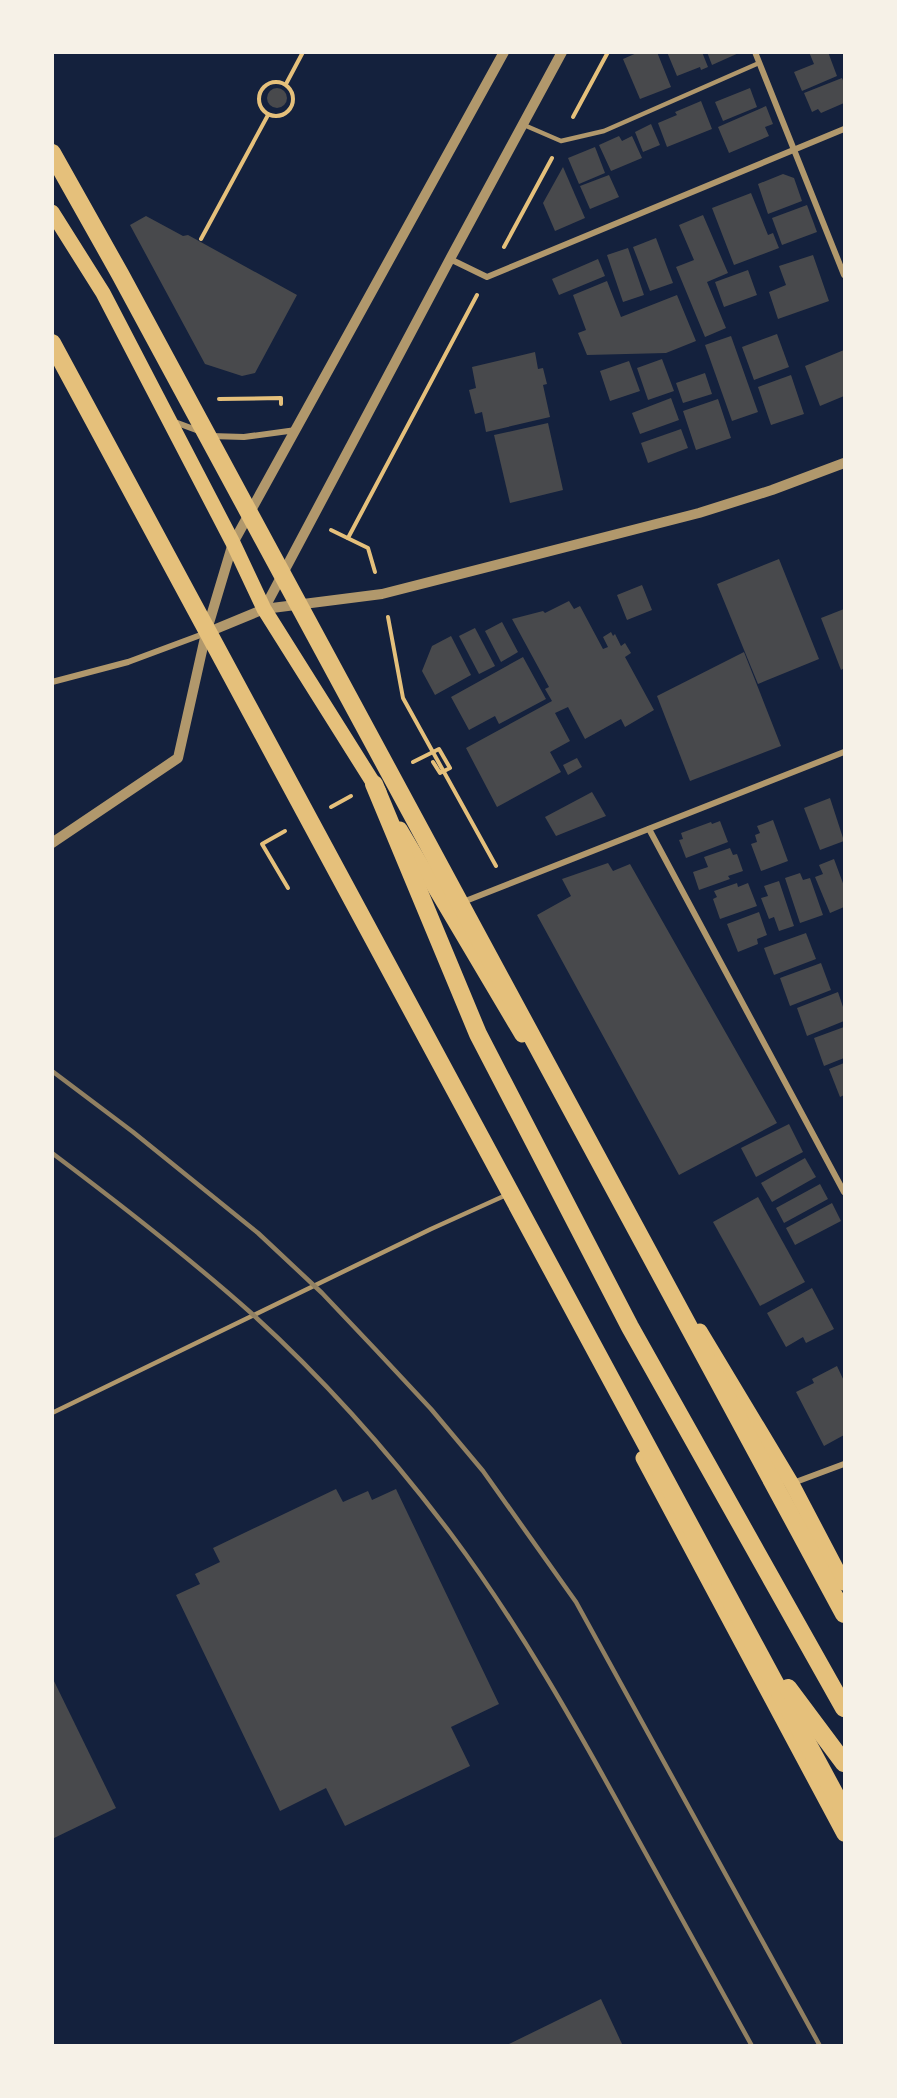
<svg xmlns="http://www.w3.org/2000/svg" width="897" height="2098" font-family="'PT Sans Narrow',sans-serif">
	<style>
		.building { fill: #48494c }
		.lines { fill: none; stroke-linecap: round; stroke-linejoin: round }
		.path { stroke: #e5c07b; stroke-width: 4 }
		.service { stroke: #b1986c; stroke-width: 4.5 }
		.minor { stroke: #b1986c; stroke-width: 6 }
		.tertiary { stroke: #b1986c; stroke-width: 10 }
		.primary { stroke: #e5c07b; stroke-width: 15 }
		.motorway { stroke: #e5c07b; stroke-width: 18 }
		.rail { stroke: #918062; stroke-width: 4.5 }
	</style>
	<rect width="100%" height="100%" fill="#14213d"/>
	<!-- building -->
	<g class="building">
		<polygon points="639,52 657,52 671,87 640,99 623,59"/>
		<polygon points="667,52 702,52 708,67 701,70 700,67 677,76"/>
		<polygon points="707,52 741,52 712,65"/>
		<polygon points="809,52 828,52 837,76 802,91 794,72 814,64"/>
		<polygon points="842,78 844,83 844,103 821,113 818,109 812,112 804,93"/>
		<polygon points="750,88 757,107 723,121 715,102"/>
		<circle cx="277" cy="98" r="10"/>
		<polygon points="701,101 712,129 667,147 658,123 677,115 675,112"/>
		<polygon points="766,106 773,124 765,127 769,136 729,153 718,127"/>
		<polygon points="651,124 660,145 643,152 635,132"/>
		<polygon points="619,136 622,141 632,136 642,158 611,171 599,145"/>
		<polygon points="595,147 605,173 579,184 568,158"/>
		<polygon points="563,167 585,218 555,231 543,203"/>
		<polygon points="783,174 794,178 802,201 768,214 758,184"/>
		<polygon points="609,175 619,197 590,209 580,186"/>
		<polygon points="751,193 768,235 773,233 779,248 734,265 712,208"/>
		<polygon points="807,205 817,232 782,245 772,218"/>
		<polygon points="703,215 728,273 707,282 726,328 705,337 676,267 694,260 679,225"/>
		<polygon points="146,216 183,236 188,235 297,295 255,373 242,376 205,364 130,225"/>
		<polygon points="656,238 673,283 650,291 633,247"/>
		<polygon points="628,248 644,295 623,302 607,255"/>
		<polygon points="813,255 829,301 778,319 769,292 786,285 779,266"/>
		<polygon points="598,259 605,276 559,295 552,279"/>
		<polygon points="748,270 757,295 724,307 715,282"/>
		<polygon points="607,281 621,317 677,295 696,341 666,353 587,355 578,333 586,330 573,295"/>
		<polygon points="777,334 789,367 754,380 742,347"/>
		<polygon points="731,336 758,412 732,421 705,345"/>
		<polygon points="844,350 844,396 820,406 805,366"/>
		<polygon points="535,352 538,369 543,368 547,384 543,385 550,417 486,432 482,412 475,414 469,390 476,388 472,367"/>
		<polygon points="662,359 674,391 648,400 637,368"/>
		<polygon points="629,361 640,391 610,401 600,371"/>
		<polygon points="705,373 712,394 683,403 676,383"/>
		<polygon points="791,375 804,414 771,425 758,387"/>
		<polygon points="671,398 679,420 640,434 632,413"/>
		<polygon points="718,399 731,438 696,450 683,411"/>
		<polygon points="548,423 563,490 510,503 494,435"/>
		<polygon points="681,429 688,448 648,463 641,443"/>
		<polygon points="779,559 819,659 758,684 717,584"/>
		<polygon points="642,585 652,610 627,620 617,595"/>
		<polygon points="569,601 574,609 580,606 603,649 608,647 603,637 611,632 613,636 615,634 621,646 625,643 631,653 625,657 654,710 625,727 621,719 585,739 568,707 555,713 570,741 550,752 561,772 497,807 466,748 552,701 545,689 549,687 512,619 543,611 545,613"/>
		<polygon points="844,609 844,668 841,670 821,618"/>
		<polygon points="502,622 518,652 501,662 485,631"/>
		<polygon points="475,628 495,666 479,674 459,636"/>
		<polygon points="451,636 471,675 435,695 422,671 432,646"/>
		<polygon points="744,652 781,746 690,781 657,696"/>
		<polygon points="523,657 546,699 499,724 495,716 469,730 451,697"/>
		<polygon points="577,758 582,767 568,775 563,765"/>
		<polygon points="592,792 606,816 556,836 545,817"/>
		<polygon points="830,798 844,841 820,850 804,808"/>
		<polygon points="773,820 788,861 761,871 751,844 757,842 755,835 760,833 757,826"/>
		<polygon points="720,821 728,842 686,858 679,840 683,839 681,833 711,822 712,824"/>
		<polygon points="730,848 733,855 737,854 743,871 728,876 730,879 699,890 693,872 708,867 704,857"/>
		<polygon points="834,859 844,886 844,907 830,913 815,877 823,874 819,865"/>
		<polygon points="608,863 613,871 630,864 777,1123 679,1175 537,915 571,896 562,879"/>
		<polygon points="800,873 803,880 810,878 823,915 800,923 785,878"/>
		<polygon points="779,881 794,926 779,931 774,917 769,919 761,898 768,896 764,886"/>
		<polygon points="737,883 738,887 748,883 757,906 720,919 713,899 717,897 714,891"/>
		<polygon points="759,912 767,935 757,939 758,944 738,952 727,924"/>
		<polygon points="806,933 816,959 774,975 764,948"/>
		<polygon points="821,963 831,990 790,1006 780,978"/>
		<polygon points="838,992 844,1010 844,1021 807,1036 797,1008"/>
		<polygon points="844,1027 844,1058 824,1066 814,1038"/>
		<polygon points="844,1063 844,1095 840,1097 829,1069"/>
		<polygon points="789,1124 803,1152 756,1177 741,1148"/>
		<polygon points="805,1158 816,1177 772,1202 761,1183"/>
		<polygon points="820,1184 828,1199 784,1223 776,1208"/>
		<polygon points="758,1197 805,1282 760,1306 713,1222"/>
		<polygon points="832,1203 841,1221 795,1245 786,1228"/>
		<polygon points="812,1288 834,1329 806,1343 803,1337 786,1347 767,1313"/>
		<polygon points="837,1366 844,1381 844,1435 824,1446 796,1392 814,1383 812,1379"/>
		<polygon points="336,1489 343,1502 368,1491 372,1500 396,1489 499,1704 451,1727 470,1766 345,1826 326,1788 280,1811 176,1595 200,1584 195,1574 220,1562 213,1548"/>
		<polygon points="52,1677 116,1808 52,1839"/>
		<polygon points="601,1999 623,2046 505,2046"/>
	</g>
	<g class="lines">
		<!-- path -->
		<g class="path">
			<circle cx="276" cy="99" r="17"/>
			<polyline points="286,84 303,52"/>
			<polyline points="573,117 608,52"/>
			<polyline points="201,239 268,115"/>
			<polyline points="504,247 552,158"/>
			<polyline points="219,399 281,398 281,404"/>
			<polyline points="331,530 368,548 375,572"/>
			<polyline points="348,538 477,295"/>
			<polyline points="388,617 403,698 496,866"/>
			<polyline points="413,762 439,749 450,768 440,773 433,762"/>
			<polyline points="331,807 351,796"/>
			<polyline points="285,831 262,844 288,888"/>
		</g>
		<!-- service -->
		<g class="service">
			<polyline points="524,125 561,141 604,131 759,63"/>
			<polyline points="52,1413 431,1229 504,1196"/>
		</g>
		<!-- minor -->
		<g class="minor">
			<polyline points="755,52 844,275"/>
			<polyline points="450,259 487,277 844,129"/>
			<polyline points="172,421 199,431"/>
			<polyline points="211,436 244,437 296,430"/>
			<polyline points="52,682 128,662 206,633"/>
			<polyline points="649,829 844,1192"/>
			<polyline points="463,902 844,752"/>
			<polyline points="793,1483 844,1464"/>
		</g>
		<!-- tertiary -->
		<g class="tertiary">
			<polyline points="264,609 450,259 562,52"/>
			<polyline points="206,633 264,609 382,594 699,513 772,490 844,463"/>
			<polyline points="52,843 178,758 206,633 233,543 504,52"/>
		</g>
		<!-- primary -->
		<g class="primary">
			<polyline points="52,212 103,293 233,543 264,609 379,792"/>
			<polyline points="400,829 522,1035"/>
			<polyline points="700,1331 792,1484 844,1583"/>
			<polyline points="643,1458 844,1834"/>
		</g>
		<!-- motorway -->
		<g class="motorway">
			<polyline points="52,153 120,274 844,1614"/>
			<polyline points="52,343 844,1811"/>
			<polyline points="374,784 478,1034 630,1327 844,1708"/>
			<polyline points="788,1688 844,1763"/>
		</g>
		<!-- rail -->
		<g class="rail">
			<polyline points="52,1071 133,1132 258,1233 322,1293 375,1349 431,1409 483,1471 576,1602 820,2046"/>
			<path d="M 52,1153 C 120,1204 187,1256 250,1312 C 323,1378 392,1456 451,1534 C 519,1625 575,1724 629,1823 C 670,1897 711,1971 752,2046"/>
		</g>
	</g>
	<!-- border -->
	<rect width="897" height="2098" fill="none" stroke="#f6f1e7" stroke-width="108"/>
</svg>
